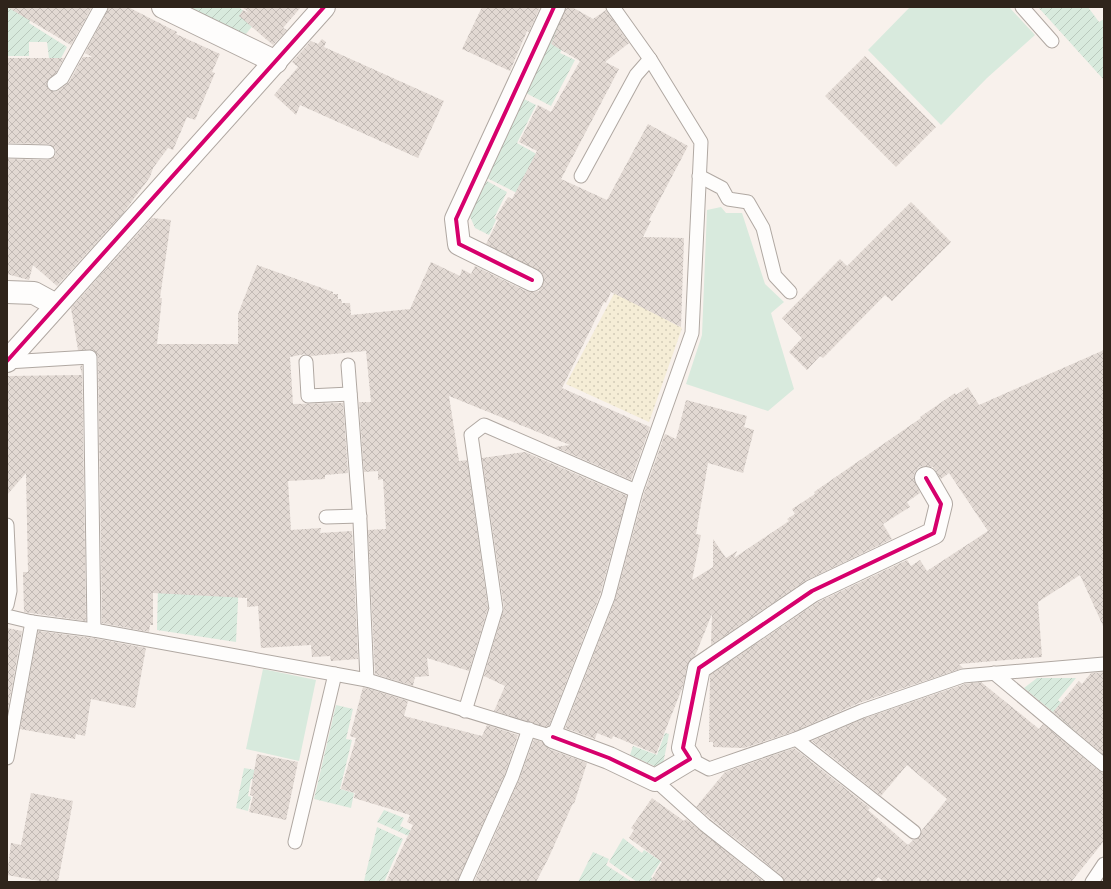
<svg xmlns="http://www.w3.org/2000/svg" width="1111" height="889" font-family="Lato,sans-serif">
	<style>
		.grass { fill: #d8eadd }
		.sand { fill: url(#sand-dots) }
		.garden { fill: url(#garden-furrows) }
		.building { fill: url(#building-cross-hatch) }
		.lines { fill: none; stroke-linecap: round; stroke-linejoin: round }
		.service-casing { stroke: #b0a8a2; stroke-width: 15 }
		.minor-casing { stroke: #b0a8a2; stroke-width: 24 }
		.service { stroke: #fefdfc; stroke-width: 13 }
		.minor { stroke: #fefdfc; stroke-width: 22 }
		.cycleway-casing { stroke: #fff; stroke-width: 6 }
		.cycleway { stroke: #d6006c; stroke-width: 4 }
	</style>
	<defs>
		<pattern id="sand-dots" width="8" height="8" patternUnits="userSpaceOnUse"><rect width="8" height="8" fill="#f5edd6"/><path d="M2 2h.1M6 6h.1" fill="none" stroke="#d2cbb7" stroke-width="1.8" stroke-linecap="round"/></pattern>
		<pattern id="garden-furrows" width="10" height="10" patternUnits="userSpaceOnUse"><rect width="10" height="10" fill="#d8eadd"/><path d="M-1 1l2-2M0 10L10 0M9 11l2-2" fill="none" stroke="#bac9bd"/></pattern>
		<pattern id="building-cross-hatch" width="8" height="8" patternUnits="userSpaceOnUse"><rect width="8" height="8" fill="#e2d9d3"/><path d="M0 0l8 8M0 8l8-8" fill="none" stroke="#c2bab5"/></pattern>
	</defs>
	<rect width="100%" height="100%" fill="#f8f1ec"/>
	<!-- grass -->
	<g class="grass">
		<polygon points="910,7 1009,7 1035,35 987,78 941,125 868,50"/>
		<polygon points="721,207 726,213 742,213 765,284 784,302 771,313 794,389 768,411 686,384 702,335 707,210"/>
		<polygon points="263,669 316,680 299,761 246,749"/>
	</g>
	<!-- sand -->
	<polygon class="sand" points="615,292 682,328 649,422 566,384"/>
	<!-- garden -->
	<g class="garden">
		<polygon points="7,7 38,7 29,23 67,47 61,58 49,58 47,42 29,42 29,56 7,56"/>
		<polygon points="188,7 239,7 256,22 244,36"/>
		<polygon points="566,7 581,14 560,53 575,60 551,106 522,91"/>
		<polygon points="1038,7 1088,7 1099,22 1104,19 1104,80"/>
		<polygon points="524,99 536,105 517,143 540,156 549,209 485,177"/>
		<polygon points="487,181 507,192 494,218 496,220 489,235 475,228 469,214"/>
		<polygon points="245,457 236,642 157,630 160,497"/>
		<polygon points="1037,678 1076,678 1058,700 1071,711 1083,737 1024,688"/>
		<polygon points="336,705 353,709 346,739 352,740 340,789 354,793 351,808 314,799"/>
		<polygon points="665,733 669,734 663,764 659,768 630,755 633,746 657,755"/>
		<polygon points="244,768 255,770 253,779 251,779 248,796 251,797 248,811 236,808"/>
		<polygon points="384,810 404,818 400,826 439,843 461,859 377,822"/>
		<polygon points="377,827 403,839 384,882 366,882 364,881"/>
		<polygon points="623,838 642,853 644,850 661,861 651,877 658,882 637,882 609,862"/>
		<polygon points="593,852 609,859 606,865 632,882 578,882"/>
	</g>
	<!-- building -->
	<g class="building">
		<polygon points="7,7 92,7 71,45"/>
		<polygon points="109,7 128,7 177,32 176,34 220,54 212,72 215,73 195,120 187,117 173,150 168,148 153,168 150,177 124,212 57,286 33,265 29,280 7,274 7,159 48,160 55,156 56,152 55,148 49,144 7,143 7,58 64,58 56,73 47,81 48,89 55,92 58,91 69,82 83,57 92,57 85,53"/>
		<polygon points="242,7 301,7 283,28 287,30 273,45 239,16 243,10 249,13"/>
		<polygon points="482,7 540,7 529,32 527,31 510,71 462,49"/>
		<polygon points="566,7 572,7 593,19 606,10 629,43 605,62 619,69 561,179 607,200 648,124 688,146 649,220 651,221 643,237 684,238 681,327 611,292 606,303 604,302 562,388 650,427 631,480 555,447 570,445 449,396 459,461 467,460 488,608 469,671 427,658 429,676 415,677 413,686 375,674 368,530 386,529 383,479 378,480 378,471 364,472 359,402 371,402 366,351 311,356 305,354 290,357 293,404 343,403 348,473 325,475 325,479 288,481 291,530 321,528 320,533 352,531 358,659 331,661 330,656 312,657 311,645 261,648 258,606 247,607 247,598 153,593 153,625 150,625 149,632 102,623 98,357 93,350 78,350 71,308 152,218 171,220 160,298 162,298 157,344 238,344 238,314 257,265 333,292 333,294 338,294 338,299 341,299 342,303 350,303 351,315 410,309 431,262 460,276 462,269 471,274 475,266 526,291 532,292 539,291 543,285 544,279 542,273 486,244 498,220 495,219 508,197 512,199 537,151 519,142 538,105 551,112 580,61 551,44"/>
		<polygon points="322,39 326,42 324,47 444,101 418,158 300,105 296,115 274,95 298,67 292,62 311,41 318,44"/>
		<polygon points="865,56 936,127 896,167 825,96"/>
		<polygon points="911,202 951,242 892,301 885,295 823,358 820,356 807,370 789,352 802,338 782,318 840,259 847,266"/>
		<polygon points="1104,350 1104,628 1080,575 1038,602 1042,657 959,664 963,668 859,703 793,732 744,748 713,747 713,742 709,742 710,675 818,602 907,560 911,566 920,560 927,571 988,531 949,473 941,479 933,467 926,466 919,467 915,472 914,478 920,493 907,502 910,507 883,524 892,539 805,581 711,645 712,614 695,656 687,666 683,686 656,754 613,736 612,739 597,733 595,739 565,728 615,600 644,493 665,434 676,439 686,400 747,416 744,427 754,430 743,473 708,463 696,534 701,535 692,580 713,567 713,539 726,558 737,551 734,558 789,521 787,519 795,514 792,509 815,494 814,492 921,418 920,417 955,393 956,395 968,387 979,405"/>
		<polygon points="82,365 86,621 24,612 23,572 28,572 26,473 7,495 7,376 82,375 80,366"/>
		<polygon points="525,452 627,496 600,595 549,726 546,727 494,711 505,686 484,676 504,608 482,458"/>
		<polygon points="7,628 22,631 7,714"/>
		<polygon points="38,631 93,638 146,648 135,708 91,699 85,736 76,734 75,739 20,729"/>
		<polygon points="1104,672 1104,755 1053,712 1079,681 1082,684 1091,673"/>
		<polygon points="981,682 1039,729 1043,724 1099,771 1104,773 1104,841 1071,882 884,882 878,877 874,882 785,882 782,876 696,807 725,772 794,748 870,808 868,810 908,845 913,840 920,837 922,830 947,799 907,765 881,796 812,741 865,718 965,684"/>
		<polygon points="363,687 408,701 404,716 482,736 487,725 518,735 505,774 457,882 386,882 413,825 407,822 410,815 354,798 355,793 341,789 356,738 350,736"/>
		<polygon points="534,739 542,742 549,749 587,763 574,804 573,803 549,857 536,882 474,882 519,780"/>
		<polygon points="257,754 298,762 286,820 249,812 253,796 250,795"/>
		<polygon points="31,793 73,801 58,882 45,882 7,875 11,843 21,845"/>
		<polygon points="652,798 684,821 686,819 764,882 650,882 662,862 629,838 634,830 631,828"/>
	</g>
	<g class="lines">
		<defs>
			<g id="service">
				<polyline points="1022,7 1052,41"/>
				<polyline points="54,84 62,78 101,7"/>
				<polyline points="7,151 48,152"/>
				<polyline points="581,176 636,75 650,59"/>
				<polyline points="699,176 722,188 728,199 748,202 763,228 775,276 790,292"/>
				<polyline points="7,362 90,357 94,630"/>
				<polyline points="306,362 308,396 350,394"/>
				<polyline points="348,365 360,521 367,680"/>
				<polyline points="326,517 360,516"/>
				<polyline points="7,605 10,591 7,525"/>
				<polyline points="7,616 32,622 94,630 367,680 553,737 608,597 636,491 692,333 701,142 650,59 613,7"/>
				<polyline points="994,673 1104,765"/>
				<polyline points="465,711 496,609 471,435 484,425 636,491"/>
				<polyline points="796,739 914,832"/>
				<polyline points="7,758 32,622"/>
				<polyline points="690,759 709,769 796,739 862,711 963,676 1104,664"/>
				<polyline points="655,780 705,825 777,882"/>
				<polyline points="295,842 335,674"/>
				<polyline points="465,882 512,777 529,729"/>
				<polyline points="1092,882 1104,864"/>
			</g>
			<g id="minor">
				<polyline points="163,7 276,62"/>
				<polyline points="532,280 459,244 456,219 554,7"/>
				<polyline points="7,292 34,293 56,305"/>
				<polyline points="7,361 324,7"/>
				<polyline points="553,737 609,758 655,780 690,759 683,748 699,668 812,591 934,533 941,504 926,478"/>
			</g>
		</defs>
		<!-- service casing -->
		<use href="#service" class="service-casing"/>
		<!-- minor casing -->
		<use href="#minor" class="minor-casing"/>
		<!-- service -->
		<use href="#service" class="service"/>
		<!-- minor -->
		<use href="#minor" class="minor"/>
		<defs>
			<g id="cycleway">
				<polyline points="532,280 459,244 456,219 554,7"/>
				<polyline points="7,361 324,7"/>
				<polyline points="553,737 609,758 655,780 690,759 683,748 699,668 812,591 934,533 941,504 926,478"/>
			</g>
		</defs>
		<!-- cycleway casing -->
		<use href="#cycleway" class="cycleway-casing"/>
		<!-- cycleway -->
		<use href="#cycleway" class="cycleway"/>
	</g>
	<!-- border -->
	<rect width="1111" height="889" fill="none" stroke="#2f241b" stroke-width="16"/>
</svg>
